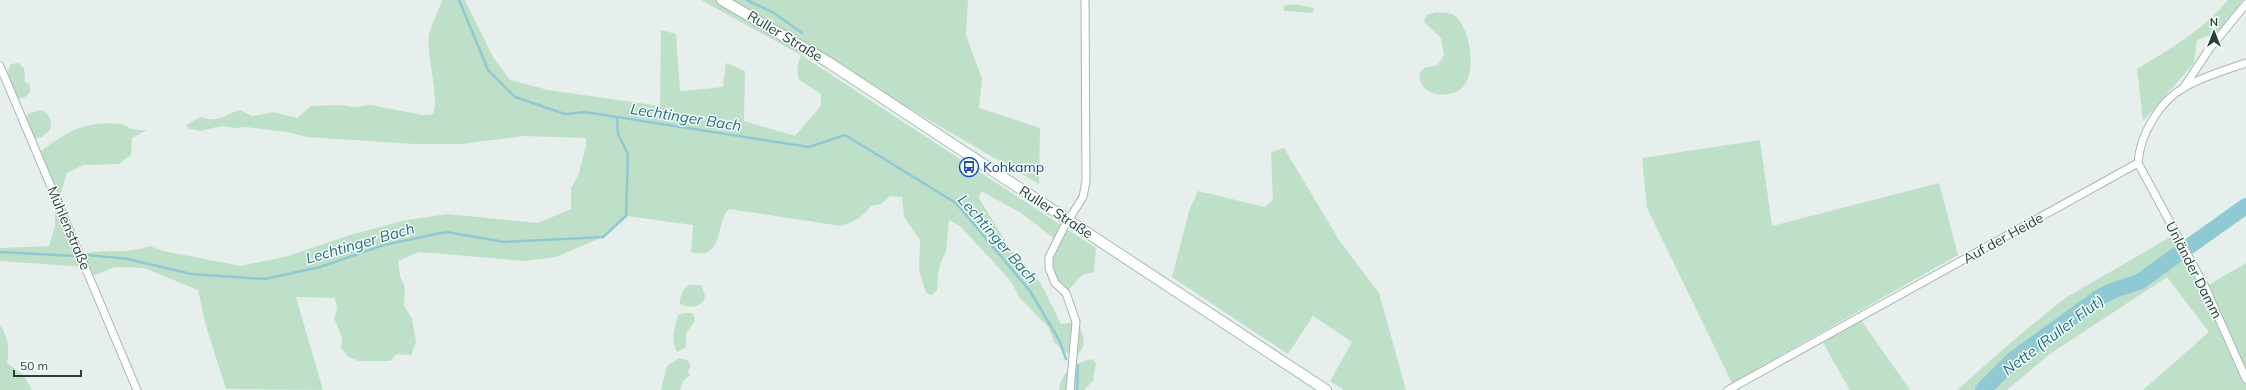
<svg xmlns="http://www.w3.org/2000/svg" width="2246" height="390" font-family="Mulish,sans-serif">
	<style>
		.green { fill: #bfe0c8 }
		.lines { fill: none; stroke-linecap: round; stroke-linejoin: round }
		.stream { stroke: #8ec9d4; stroke-width: 2.5 }
		.river { stroke: #8ec9d4; stroke-width: 16 }
		.street-casing { stroke: #a8b8b2; stroke-width: 9 }
		.secondary-casing { stroke: #a4bbb3; stroke-width: 12 }
		.street { stroke: #fff; stroke-width: 7 }
		.secondary { stroke: #fff; stroke-width: 10 }
		.labels { text-anchor: middle; dominant-baseline: central; stroke-width: 3; stroke-linejoin: round; paint-order: stroke }
		.street-label { font-size: 14px; fill: #24423a; stroke: #f7fbf9 }
		.transit-label { font-size: 14px; fill: #164399; stroke: #f7fbf9; text-anchor: start }
		.water-label { font-size: 15px; font-style: italic; fill: #1c6f80; stroke: #f7fbf9 }
	</style>
	<rect width="100%" height="100%" fill="#e6efeb"/>
	<!-- green -->
	<g class="green">
		<path d="M 442,0 L 465,0 L 493,57 L 510,80 L 548,90 L 660,106 L 661,30 L 676,34 L 680,91 L 723,87 L 726,63 L 745,71 L 744,121 L 795,136 L 821,106 L 821,94 L 799,80 L 797,68 L 801,55 L 701,0 L 968,0 L 966,35 L 982,79 L 979,108 L 1040,128 L 1039,184 L 804,47 L 801,55 L 1096,248 L 1094,272 L 1082,275 L 1066,293 L 1049,268 L 1056,240 L 1021,213 L 981,191 L 979,198 L 1009,247 L 1040,282 L 1061,324 L 1076,322 C 1084,332 1088,346 1076,356 L 1065,352 L 1054,342 L 1049,328 L 1019,297 L 1012,283 L 999,268 L 960,226 L 949,220 L 946,251 L 940,265 L 938,275 L 937,290 L 932,295 L 926,293 L 919,270 L 920,240 L 904,217 L 902,197 L 890,196 L 881,204 L 871,206 C 863,217 853,222 841,226 L 729,209 C 715,221 725,262 691,252 L 693,225 L 626,216 L 603,237 L 556,257 L 524,261 L 419,252 L 398,261 L 400,276 L 405,288 L 404,306 L 412,318 L 416,342 L 411,355 L 397,354 L 390,361 L 359,361 L 347,356 L 341,347 L 342,338 L 334,318 L 337,309 L 335,298 L 296,297 L 323,390 L 226,389 L 206,326 L 198,290 L 144,268 L 115,267 L 90,277 L 85,267 L 0,261 L 0,248 L 49,246 L 55,226 L 55,213 L 58,201 L 38,154 C 64,133 85,120 120,124 C 125,124 128,128 132,129 C 136,130 143,130 147,130 L 132,138 L 131,155 L 119,164 L 83,165 L 67,173 L 58,201 L 80,254 C 106,248 125,255 150,246 L 163,251 L 241,266 L 288,256 L 350,235 L 402,221 L 447,214 L 538,223 L 571,209 L 571,188 L 578,176 L 586,146 L 586,138 L 524,136 L 461,144 L 415,144 L 307,137 L 287,132 L 246,127 L 236,128 L 221,126 L 200,131 L 189,129 L 186,125 L 200,117 C 219,123 223,115 240,110 L 252,116 L 274,112 L 297,118 L 311,106 L 340,105 L 352,107 L 371,105 L 423,115 L 433,114 C 440,100 426,54 429,35 C 431,25 439,11 442,0 Z"/>
		<path d="M 2228,0 L 2243,0 L 2218,32 L 2197,40 L 2194,63 L 2143,121 L 2137,69 C 2170,49 2203,30 2228,0 Z"/>
		<polygon points="1293,4 1315,8 1312,13 1284,11 1283,6"/>
		<path d="M 1436,12 C 1441,13 1450,12 1454,15 C 1470,26 1478,74 1462,88 C 1452,97 1431,97 1423,86 C 1420,83 1420,78 1419,74 L 1424,68 L 1438,65 L 1444,55 L 1441,38 L 1424,22 L 1426,15 Z"/>
		<polygon points="18,63 24,68 25,82 30,85 30,92 25,97 15,100 5,78 11,64"/>
		<polygon points="40,110 46,112 51,120 50,130 42,137 31,139 23,121 28,114"/>
		<polygon points="1760,140 1772,226 1939,183 1958,255 1732,383 1647,208 1642,158"/>
		<polygon points="1284,148 1339,240 1379,293 1406,390 1344,390 1330,381 1352,342 1313,316 1288,354 1172,277 1190,208 1198,191 1265,207 1273,200 1271,152"/>
		<polygon points="2174,235 2205,287 2246,263 2246,390 2143,390 2209,332 2167,277 2050,354 2007,390 1957,390 2015,339 2065,298"/>
		<path d="M 689,285 L 701,285 L 705,295 L 704,301 C 696,308 690,308 680,304 C 680,296 682,290 689,285 Z"/>
		<path d="M 686,313 L 693,313 L 695,321 L 686,333 L 686,347 L 677,352 C 670,339 675,329 678,315 Z"/>
		<polygon points="1861,320 1910,390 1850,390 1822,341"/>
		<path d="M 0,325 C 8,336 10,350 7,363 L 24,376 L 32,390 L 0,390 Z"/>
		<polygon points="679,358 687,360 691,366 688,371 690,375 683,381 680,390 661,390 667,366"/>
		<path d="M 1092,359 L 1096,363 L 1093,381 L 1084,390 L 1059,390 C 1061,372 1074,363 1092,359 Z"/>
	</g>
	<g class="lines">
		<!-- stream -->
		<g class="stream">
			<polyline points="459,0 488,70 515,97 565,114 585,112 809,147 845,135 956,203 1030,291 1059,340 1066,359"/>
			<polyline points="747,0 774,13 802,33"/>
			<polyline points="0,252 75,256"/>
			<polyline points="87,255 128,259 191,274 265,279 320,267 384,245 446,232 505,242 603,237 626,216 628,154 618,134 617,118"/>
			<polyline points="1077,390 1078,365"/>
		</g>
		<!-- river -->
		<polyline class="river" points="1983,390 2014,359 2098,298 2114,290 2139,282 2246,206"/>
		<defs>
			<g id="street">
				<polyline points="0,66 137,390"/>
				<polyline points="2184,87 2210,48 2246,4"/>
				<polyline points="2138,163 2205,287 2246,379"/>
				<polyline points="1070,390 1076,322 1066,293 1055,283 1049,268 1049,257 1064,227 1083,197 1086,181 1085,0"/>
				<path d="M 1728,390 L 2138,163 C 2140,135 2159,101 2185,87 C 2204,76 2226,70 2246,63"/>
			</g>
			<polyline id="secondary" points="722,0 828,62 1326,390"/>
		</defs>
		<!-- street casing -->
		<use href="#street" class="street-casing"/>
		<!-- secondary casing -->
		<use href="#secondary" class="secondary-casing"/>
		<!-- street -->
		<use href="#street" class="street"/>
		<!-- secondary -->
		<use href="#secondary" class="secondary"/>
	</g>
	<!-- icons -->
	<defs>
		<symbol id="bus-ring" viewBox="-11 -11 22 22"><circle r="9.5" fill="#f7fbf9" stroke="#1a4fb4" stroke-width="1.5"/><path d="M-5-6H5V4H4V6H2V4H-2V6H-4V4H-5ZM-3.5-4V0h7V-4ZM-3.5 1.2v1.5H-2V1.2ZM2 1.2v1.5H3.5V1.2Z" fill="#1a4fb4"/></symbol>
	</defs>
	<g fill-rule="evenodd">
		<use href="#bus-ring" x="958" y="156" width="22" height="22"/>
	</g>
	<g class="labels">
		<!-- street labels -->
		<g class="street-label">
			<text transform="translate(785 36) rotate(31)">Ruller Straße</text>
			<text transform="translate(1056 212) rotate(33)">Ruller Straße</text>
			<text transform="translate(69 228) rotate(67)">Mühlenstraße</text>
			<text transform="translate(2003 238) rotate(-29)">Auf der Heide</text>
			<text transform="translate(2194 270) rotate(63)">Unländer Damm</text>
		</g>
		<!-- transit labels -->
		<g class="transit-label">
			<text x="983" y="167">Kohkamp</text>
		</g>
		<!-- water labels -->
		<g class="water-label">
			<text transform="translate(686 117) rotate(9)">Lechtinger Bach</text>
			<text transform="translate(998 239) rotate(49)">Lechtinger Bach</text>
			<text transform="translate(360 243) rotate(-16)">Lechtinger Bach</text>
			<text transform="translate(2053 335) rotate(-37)">Nette (Ruller Flut)</text>
		</g>
	</g>
	<!-- north arrow -->
	<g transform="translate(2214 32)" stroke="#f7fbf9" stroke-width="3" paint-order="stroke">
	<path d="M0-3L7 15L0 10L-7 15Z" fill="#24423a"/>
	<text y="-6" font-size="11" font-weight="bold" text-anchor="middle" fill="#24423a">N</text>
	</g>
	<!-- scale -->
	<path d="M14 370v6h67v-6" fill="none" stroke="#24423a" stroke-width="2"/>
	<text x="20" y="370" font-size="12" fill="#24423a" stroke="#f7fbf9" stroke-width="3" paint-order="stroke">50 m</text>
</svg>
